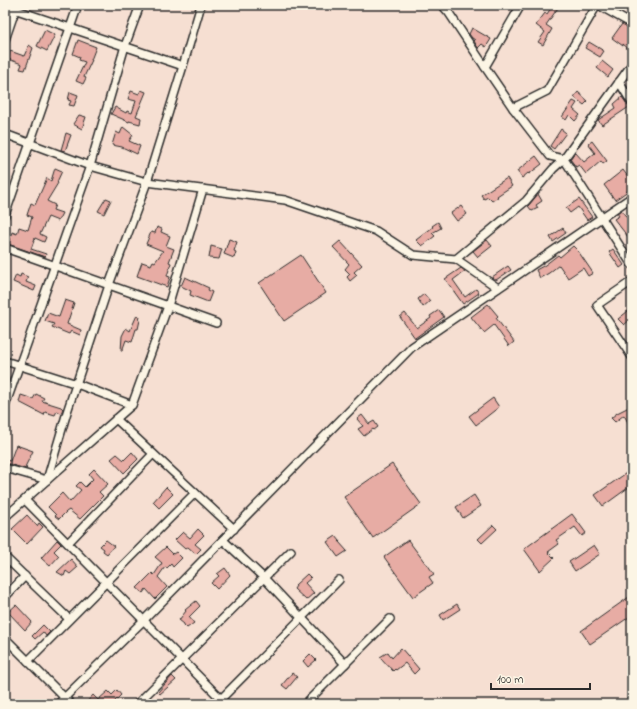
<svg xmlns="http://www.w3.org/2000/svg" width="637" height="709" font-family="'Indie Flower',sans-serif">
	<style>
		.building { fill: #e7aca4; stroke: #2b2b2b }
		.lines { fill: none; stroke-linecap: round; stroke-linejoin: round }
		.minor-casing { stroke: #2b2b2b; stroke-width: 10 }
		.minor { stroke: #fcf5e5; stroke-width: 7 }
	</style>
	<rect width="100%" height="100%" fill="#f6dfd2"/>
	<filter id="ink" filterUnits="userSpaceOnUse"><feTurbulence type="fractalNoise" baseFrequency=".025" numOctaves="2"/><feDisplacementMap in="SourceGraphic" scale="8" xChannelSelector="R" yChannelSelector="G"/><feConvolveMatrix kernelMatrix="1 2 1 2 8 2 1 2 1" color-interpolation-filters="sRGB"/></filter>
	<g filter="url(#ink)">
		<!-- building -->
		<g class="building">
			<polygon points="553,5 560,5 546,25 552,29 543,45 538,42 545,32 536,25 545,13 547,14"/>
			<polygon points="622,24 632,29 632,52 623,44 623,46 612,38"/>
			<polygon points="472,28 491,39 486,47 482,44 478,48 474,41 475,40 472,38 469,34"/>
			<polygon points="45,30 55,35 47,51 37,46"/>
			<polygon points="78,40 96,47 91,60 92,60 84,77 86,78 83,84 76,81 85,62 79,60 80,57 73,54"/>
			<polygon points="589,42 604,51 600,57 585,48"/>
			<polygon points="29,45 33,48 25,70 20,69 22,64 8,59 10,51 24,56"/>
			<polygon points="602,61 613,70 608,77 597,68"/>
			<polygon points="141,90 146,92 136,116 141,118 140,124 129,121 129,122 111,114 115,107 126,113 127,111 132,113 136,101 128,99 131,91 139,94"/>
			<polygon points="70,92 78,95 74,106 69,105 71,101 68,100"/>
			<polygon points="578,92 588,101 584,105 574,97"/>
			<polygon points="622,97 629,107 602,125 598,120 616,108 614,104"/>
			<polygon points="573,101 577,103 573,109 580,115 575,121 569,115 566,120 562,117"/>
			<polygon points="79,115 86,117 82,129 73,124"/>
			<polygon points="123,127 133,135 129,141 140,146 137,154 122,147 112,145 116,132 120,134"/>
			<polygon points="561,129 566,133 554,149 550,146"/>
			<polygon points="66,133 71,135 65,151 61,150"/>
			<polygon points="592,141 607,161 603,164 601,161 586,174 579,165 576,167 570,159 575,152 584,162 595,153 588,144"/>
			<polygon points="536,156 542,164 529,174 528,173 522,178 517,171"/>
			<polygon points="55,168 62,171 57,182 58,183 47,201 55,205 53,210 62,213 58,221 48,217 40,234 46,237 44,242 35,238 31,249 46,254 45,257 8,244 12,232 17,234 19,227 28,230 32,217 27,215 31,203 35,205 47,178 51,181"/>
			<polygon points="623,170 629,178 632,176 632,188 615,200 604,185"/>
			<polygon points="507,178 512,186 497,196 498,197 492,201 488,197 484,199 481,195"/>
			<polygon points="538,194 542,201 536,205 538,208 532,211 528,206"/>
			<polygon points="106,198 111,200 104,214 98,211"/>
			<polygon points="579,199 592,217 587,220 578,207 570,213 566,208"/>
			<polygon points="461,206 467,214 457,221 451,213"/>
			<polygon points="621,210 632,224 632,242 614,219 619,216 617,213"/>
			<polygon points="438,222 441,228 432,233 435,236 422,246 416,240 433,227 432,226"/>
			<polygon points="157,227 162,229 161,232 170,236 166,246 174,249 169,262 171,263 167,276 170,277 167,287 137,276 142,262 151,265 153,261 155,262 163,251 146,244 151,232 155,233"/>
			<polygon points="563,228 566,233 553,242 550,237"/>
			<polygon points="229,239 237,242 234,251 236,252 234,258 224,254"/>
			<polygon points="487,240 492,246 478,257 473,251"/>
			<polygon points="340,241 362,265 354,272 357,275 350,281 347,277 350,274 345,269 349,264 333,247"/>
			<polygon points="211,246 222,249 219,259 209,258"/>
			<polygon points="573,246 578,251 593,273 588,276 583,268 568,278 559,265 549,273 540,278 536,270 545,265 558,255 560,257"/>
			<polygon points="613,249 624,265 620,268 609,252"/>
			<polygon points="301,255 326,293 284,321 259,283"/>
			<polygon points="508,266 511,270 496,280 493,279 492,277"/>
			<polygon points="461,268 465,271 453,280 465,297 476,289 479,293 463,304 445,279"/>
			<polygon points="21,274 28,277 26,282 36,286 34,291 13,282 16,275 20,277"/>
			<polygon points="185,277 209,288 208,290 212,292 208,302 190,295 191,291 181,286"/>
			<polygon points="424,294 430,301 423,307 418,299"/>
			<polygon points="65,300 74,303 67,324 81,330 80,335 71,331 69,334 52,327 54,324 45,321 48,313 59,317"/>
			<polygon points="488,304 498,316 496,318 514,342 509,346 494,325 484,333 471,317"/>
			<polygon points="632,308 632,318 624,325 618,319"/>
			<polygon points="439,310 444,317 415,338 400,317 405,313 417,328 431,318 430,316"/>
			<polygon points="137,315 140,317 139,320 140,320 138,329 136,329 132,342 126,340 122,351 121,351 122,336 126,328 130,331"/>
			<polygon points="36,394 44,398 42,401 61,407 63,409 61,413 57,411 55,415 45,412 44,415 19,402 21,395 33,399"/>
			<polygon points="493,398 499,407 476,425 469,416"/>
			<polygon points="631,406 632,409 629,411 632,417 632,430 624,415 615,422 611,418 617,413"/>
			<polygon points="362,415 369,424 374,421 378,427 374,430 373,429 364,436 358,429 363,426 357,419"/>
			<polygon points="16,445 33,451 25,467 27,468 26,469 5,463 5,460 10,461"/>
			<polygon points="132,452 138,459 124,473 111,459 117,454 124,460"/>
			<polygon points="392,464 421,504 373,538 344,497"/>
			<polygon points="94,469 108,484 99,492 103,496 80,519 69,510 66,512 59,519 55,516 56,515 48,507 62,493 70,502 81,490 76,486 80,482 85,487 93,479 89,474"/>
			<polygon points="632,469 632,485 603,506 595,495"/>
			<polygon points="166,487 173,494 159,508 153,502"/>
			<polygon points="474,495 481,506 463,518 456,507"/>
			<polygon points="572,514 586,533 582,536 575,527 556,540 559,544 548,552 554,558 540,571 524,549"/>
			<polygon points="27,515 37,526 39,523 43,527 27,544 12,529"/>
			<polygon points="493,525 497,529 482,543 478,539"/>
			<polygon points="198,529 204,535 195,544 201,549 196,554 188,547 185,549 175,540 183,532 190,538"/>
			<polygon points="336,536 340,541 339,542 347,551 338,557 327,542"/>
			<polygon points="57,540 61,544 54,551 59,556 50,566 41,558"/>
			<polygon points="106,540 114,546 107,554 103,551 104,549 100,546"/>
			<polygon points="408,540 426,564 427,564 434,574 429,577 433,583 413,597 384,557"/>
			<polygon points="594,545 600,554 575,571 569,562"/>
			<polygon points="166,547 173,554 176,552 182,558 173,567 171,564 167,568 165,567 158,577 167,587 155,599 146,589 143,593 137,588 152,573 154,575 162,563 155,557"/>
			<polygon points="71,559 78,567 70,574 66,571 64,576 57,572"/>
			<polygon points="225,568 230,575 217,589 211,583 219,576 217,574"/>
			<polygon points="307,574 311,578 305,583 314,593 306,600 294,589 296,586 295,585"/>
			<polygon points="629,597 632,601 632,615 590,644 581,631"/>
			<polygon points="196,601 200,606 189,617 194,623 187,628 184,625 184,624 179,620 186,611 185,610"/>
			<polygon points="457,604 460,609 443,620 440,615"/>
			<polygon points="16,605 32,622 25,630 8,612"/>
			<polygon points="43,625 50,632 46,636 43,632 35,639 32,636"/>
			<polygon points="401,648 419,669 414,674 405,663 396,670 395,669 393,671 380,657 388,652 392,658"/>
			<polygon points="310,654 316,660 308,667 303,661"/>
			<polygon points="292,673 297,677 287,689 282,685"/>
			<polygon points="172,676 176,680 160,694 158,692"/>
			<polygon points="117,690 121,695 112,704 85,704 93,695 98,700 108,691 112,695"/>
		</g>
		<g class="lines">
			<defs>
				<g id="minor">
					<polyline points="442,5 449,13 485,67 513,108 550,156 564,159 553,169 526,201 456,259"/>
					<polyline points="598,5 632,24"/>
					<polyline points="5,6 183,66"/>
					<polyline points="5,40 17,5"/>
					<polyline points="632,64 564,159 632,265"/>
					<polyline points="485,67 521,5"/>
					<polyline points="619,82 632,103"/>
					<polyline points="513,108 547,91 597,5"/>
					<polyline points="5,134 90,166 147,182 285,200 376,231 413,255 456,259 498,288"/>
					<polyline points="5,215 78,5"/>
					<polyline points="5,248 216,323"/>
					<polyline points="632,281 597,305 632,357"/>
					<polyline points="5,361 77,384 132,405"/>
					<polyline points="5,406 90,166 125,46 140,5"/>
					<polyline points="116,419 234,529"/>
					<polyline points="5,468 47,480 67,412 109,285 147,182 183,66 201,5"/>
					<polyline points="25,500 226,704"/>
					<polyline points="5,517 47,480 132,405 168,306 203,189"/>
					<polyline points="223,540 264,578 345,664"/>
					<polyline points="68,543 153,454"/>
					<polyline points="5,557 69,619"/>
					<polyline points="5,597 25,576"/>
					<polyline points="5,638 71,704"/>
					<polyline points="28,661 195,493"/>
					<polyline points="58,704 144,620 412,347 632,197"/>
					<polyline points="137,704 291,551"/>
					<polyline points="216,704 339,580"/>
					<polyline points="305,704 390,619"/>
				</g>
			</defs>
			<!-- minor casing -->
			<use href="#minor" class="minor-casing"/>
			<!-- minor -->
			<use href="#minor" class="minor"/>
		</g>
	</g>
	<!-- margin -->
	<rect width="637" height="709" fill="none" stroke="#fcf5e5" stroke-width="20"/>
	<rect x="10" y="10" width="617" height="689" fill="none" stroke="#2b2b2b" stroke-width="1.5" filter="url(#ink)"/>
	<!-- scale -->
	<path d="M491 683v6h99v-6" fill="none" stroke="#2b2b2b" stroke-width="2"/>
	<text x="497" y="683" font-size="12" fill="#2b2b2b" stroke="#fcf5e5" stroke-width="3" paint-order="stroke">100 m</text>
</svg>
